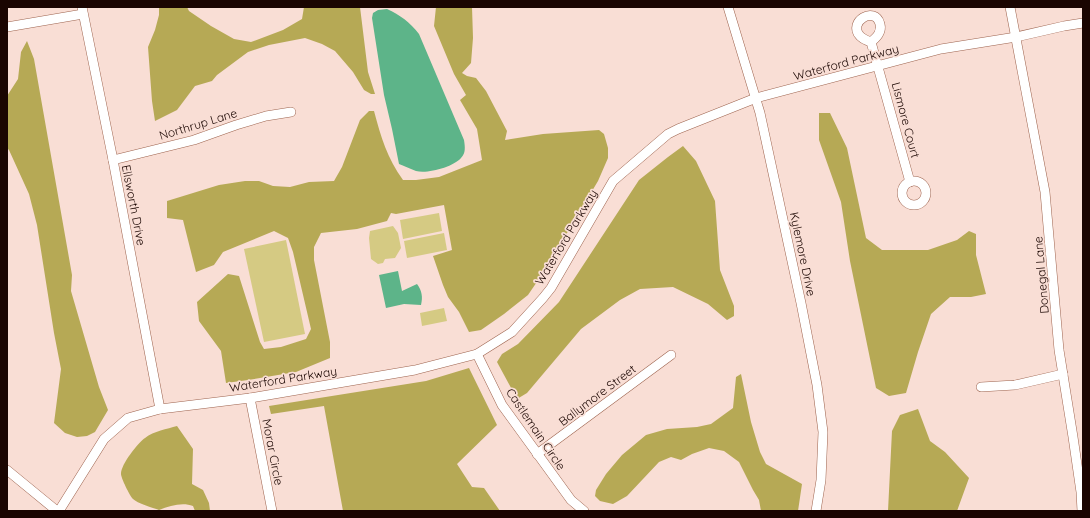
<svg xmlns="http://www.w3.org/2000/svg" width="1090" height="518" font-family="Quicksand,sans-serif">
	<style>
		.green { fill: #d5ca83 }
		.forest { fill: #b6a955 }
		.water { fill: #5db489 }
		.lines { fill: none; stroke-linecap: round; stroke-linejoin: round }
		.minor-casing { stroke: #9e644f; stroke-width: 10 }
		.minor { stroke: #fff; stroke-width: 9 }
		.labels { text-anchor: middle; dominant-baseline: central; stroke-width: 3.5; stroke-linejoin: round; paint-order: stroke }
		.street-label { font-size: 12px; fill: #1a0501; stroke: #f9ded5 }
	</style>
	<rect width="100%" height="100%" fill="#f9ded5"/>
	<!-- green -->
	<g class="green">
		<polygon points="439,213 442,231 403,239 400,220"/>
		<polygon points="393,226 398,233 401,248 395,258 385,259 383,263 378,264 371,259 369,238 370,231"/>
		<polygon points="444,233 447,250 407,258 404,241"/>
		<polygon points="286,240 305,334 264,342 244,249"/>
		<polygon points="444,308 447,321 422,326 420,313"/>
	</g>
	<!-- forest -->
	<g class="forest">
		<polygon points="159,7 187,7 189,11 211,26 234,39 251,42 283,30 302,19 304,7 360,7 368,72 375,94 371,94 364,90 353,72 335,51 322,44 305,38 269,45 248,52 217,75 212,81 195,86 177,110 155,121 152,101 148,47 155,30 159,15"/>
		<path d="M 436,7 L 472,7 L 473,38 L 471,63 L 462,73 L 467,76 L 476,78 L 486,91 L 507,131 L 505,140 L 543,134 L 599,130 L 604,134 L 608,148 L 608,158 L 598,181 L 545,270 L 528,295 L 504,314 L 481,330 L 469,332 L 459,312 L 448,297 L 443,285 L 433,256 L 452,250 L 444,205 L 396,214 L 391,213 L 387,221 L 357,229 L 321,233 L 314,247 L 314,260 L 330,342 L 330,358 L 296,372 L 248,380 L 226,383 L 221,351 L 199,321 L 197,302 L 228,274 L 239,276 L 260,342 L 264,349 L 281,347 L 306,339 L 311,329 L 293,252 L 288,238 L 274,231 L 223,252 L 214,265 L 196,272 L 183,220 L 167,218 L 167,201 L 219,185 L 245,181 L 259,181 L 273,186 L 290,187 L 309,182 L 334,181 L 342,167 L 360,120 L 369,111 L 374,111 C 381,137 387,158 403,180 L 416,180 L 439,177 L 482,160 L 477,129 L 460,100 L 466,95 L 454,74 L 434,26 Z"/>
		<polygon points="27,41 34,59 72,275 71,291 99,387 108,410 95,432 87,436 77,437 65,433 54,423 61,369 54,333 37,225 29,194 9,150 7,148 7,96 18,79 21,52"/>
		<polygon points="819,113 830,113 847,148 866,238 882,250 928,250 957,240 969,231 976,234 976,255 986,294 971,297 950,297 931,314 918,352 906,393 889,396 876,388 850,261 841,202 819,140"/>
		<polygon points="683,146 696,161 715,201 720,270 734,306 734,316 727,320 708,304 673,287 640,289 620,300 581,329 527,393 517,399 497,362 502,354 518,344 559,302 639,180 668,157"/>
		<polygon points="469,368 497,425 457,464 472,487 484,488 500,511 343,511 324,406 271,414 269,406 426,381"/>
		<polygon points="741,374 751,422 760,452 766,464 802,484 798,511 761,511 759,500 753,490 739,462 724,451 709,448 692,454 681,460 671,457 659,462 627,496 613,504 600,501 595,496 596,490 606,474 622,455 646,435 667,429 697,427 711,424 733,408 736,377"/>
		<polygon points="918,409 930,441 945,452 969,478 957,511 888,511 892,431 900,415"/>
		<path d="M 177,426 L 193,449 L 192,484 L 203,490 L 209,503 L 210,511 L 195,511 L 193,506 C 182,502 170,506 159,510 C 153,508 137,503 133,499 C 130,496 121,478 121,474 C 121,464 138,443 145,438 C 154,431 167,429 177,426 Z"/>
	</g>
	<!-- water -->
	<g class="water">
		<path d="M 387,9 C 400,15 410,22 419,34 L 464,140 C 465,147 466,153 461,158 C 453,167 428,174 416,171 C 410,169 405,166 399,164 L 392,129 L 384,95 L 372,18 L 373,13 L 378,10 Z"/>
		<path d="M 398,271 L 402,291 L 417,284 C 422,291 423,297 421,305 L 404,304 L 386,308 L 379,275 Z"/>
	</g>
	<g class="lines">
		<defs>
			<g id="minor">
				<polyline points="82,7 113,160 160,409"/>
				<polyline points="728,7 760,113 801,303 817,385 823,432 821,480 816,511"/>
				<polyline points="1010,7 1045,192 1059,350 1073,437 1081,492 1082,511"/>
				<polyline points="7,27 83,14"/>
				<path d="M 871,42 C 877,37 882,32 880,24 C 875,5 847,22 860,36 C 863,39 868,41 871,42 L 910,182"/>
				<polyline points="113,160 194,140 236,125 266,116 291,112"/>
				<circle cx="914" cy="193" r="12"/>
				<polyline points="477,354 502,405 571,500 584,511"/>
				<polyline points="981,387 1015,385 1063,374"/>
				<polyline points="250,398 272,511"/>
				<polyline points="537,454 671,355"/>
				<polyline points="7,470 57,511"/>
				<polyline points="59,511 104,439 128,418 160,409 250,398 415,370 477,354 512,332 543,298 551,288 613,181 668,134 678,129 756,98 941,49 1016,37 1064,26 1083,23"/>
			</g>
		</defs>
		<!-- minor casing -->
		<use href="#minor" class="minor-casing"/>
		<!-- minor -->
		<use href="#minor" class="minor"/>
	</g>
	<g class="labels">
		<!-- street labels -->
		<g class="street-label">
			<text transform="translate(846 62) rotate(-15)">Waterford Parkway</text>
			<text transform="translate(906 120) rotate(75)">Lismore Court</text>
			<text transform="translate(198 124) rotate(-17)">Northrup Lane</text>
			<text transform="translate(134 205) rotate(79)">Ellsworth Drive</text>
			<text transform="translate(566 237) rotate(-59)">Waterford Parkway</text>
			<text transform="translate(803 254) rotate(78)">Kylemore Drive</text>
			<text transform="translate(1041 275) rotate(-95)">Donegal Lane</text>
			<text transform="translate(283 379) rotate(-9)">Waterford Parkway</text>
			<text transform="translate(597 395) rotate(-37)">Ballymore Street</text>
			<text transform="translate(536 429) rotate(56)">Castlemain Circle</text>
			<text transform="translate(273 452) rotate(79)">Morar Circle</text>
		</g>
	</g>
	<!-- border -->
	<rect width="1090" height="518" fill="none" stroke="#1a0501" stroke-width="16"/>
</svg>
